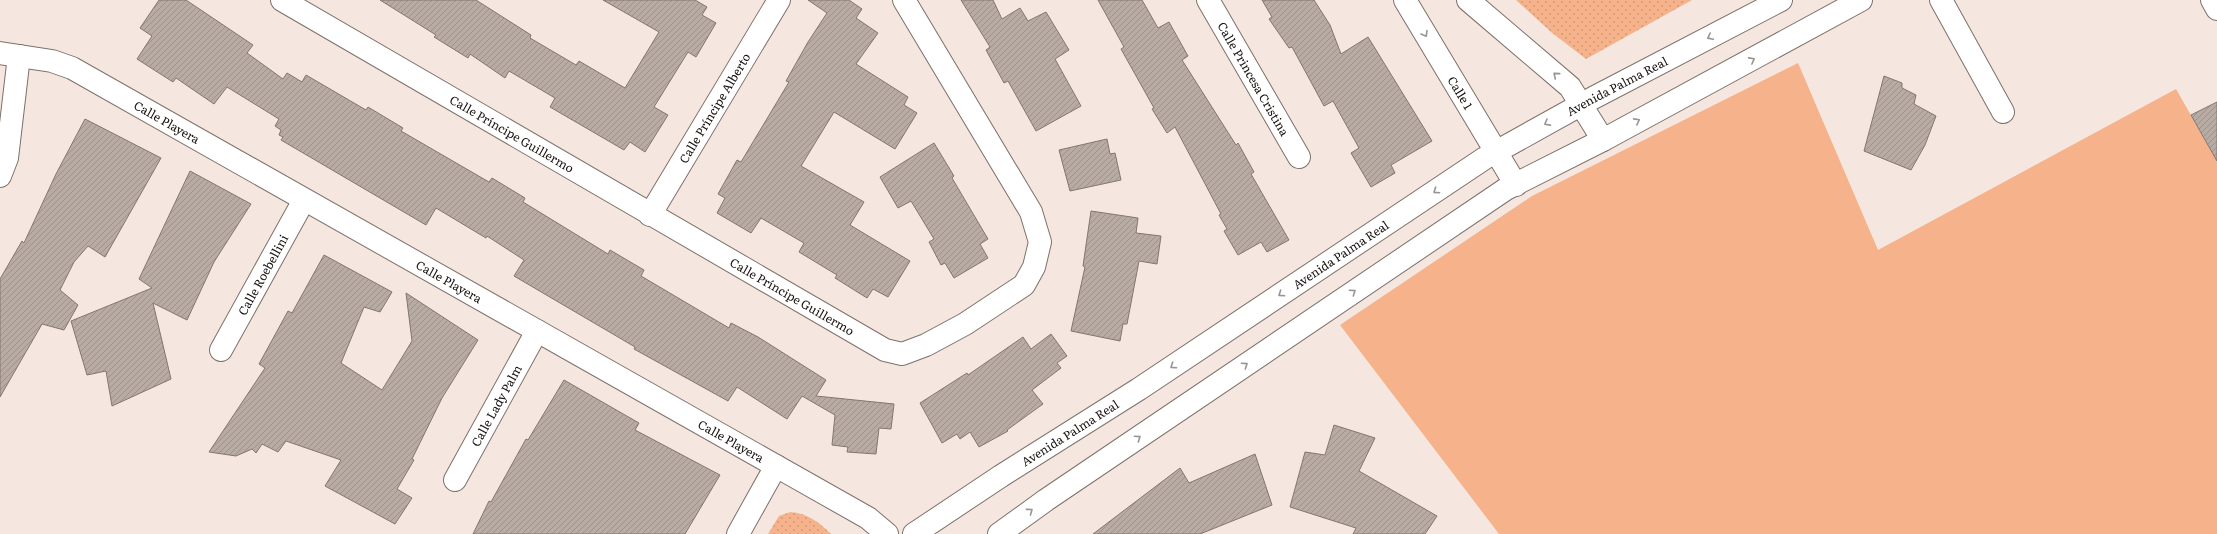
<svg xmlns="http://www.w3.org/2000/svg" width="2217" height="534" font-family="Literata,serif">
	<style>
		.green { fill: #f5b28b }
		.park { fill: url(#park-dots) }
		.building { fill: url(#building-hatch); stroke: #82766f }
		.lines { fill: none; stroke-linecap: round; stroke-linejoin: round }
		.minor-casing { stroke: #7d716a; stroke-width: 24 }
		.minor { stroke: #fff; stroke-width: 22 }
		.oneway { stroke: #979594 }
		.labels { text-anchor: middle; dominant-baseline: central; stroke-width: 4; stroke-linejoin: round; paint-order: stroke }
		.street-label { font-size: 12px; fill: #181311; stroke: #fff }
	</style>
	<defs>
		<pattern id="park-dots" width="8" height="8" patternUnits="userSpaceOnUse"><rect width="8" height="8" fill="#f5b28b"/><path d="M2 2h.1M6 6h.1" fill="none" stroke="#d19877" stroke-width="1.8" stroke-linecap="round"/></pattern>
		<pattern id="building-hatch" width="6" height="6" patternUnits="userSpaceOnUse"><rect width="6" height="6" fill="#b8aba4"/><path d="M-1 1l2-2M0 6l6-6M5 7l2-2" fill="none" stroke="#9d928c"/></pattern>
	</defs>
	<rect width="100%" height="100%" fill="#f5e7df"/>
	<!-- green -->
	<polygon class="green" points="1798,63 1878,250 2176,89 2217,161 2217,534 1499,534 1340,325 1532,196"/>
	<!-- park -->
	<g class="park">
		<polygon points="1516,0 1692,0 1586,59 1551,32"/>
		<path d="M 790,512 C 807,513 819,522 831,534 L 768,534 L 779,516 Z"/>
	</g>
	<!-- building -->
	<g class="building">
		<polygon points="159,0 186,0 253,45 247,53 283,79 287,73 302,82 306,75 366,110 368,107 403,128 401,131 489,182 492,178 525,198 523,202 608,254 610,250 644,270 641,276 729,328 731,323 758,337 826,380 816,396 894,404 891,429 879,428 876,454 847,452 848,447 832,445 835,415 802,396 787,419 737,387 728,401 634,349 635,347 514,276 524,260 487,236 486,238 436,208 426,225 281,140 283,137 279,135 281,130 275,126 279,119 227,87 214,104 176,78 173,82 137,59 152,36 140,28"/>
		<polygon points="380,0 476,0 531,35 530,38 576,65 579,61 625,88 659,32 603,0 695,0 707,7 702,15 716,23 696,57 688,52 654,107 668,115 645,152 630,142 624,150 550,107 555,98 509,71 505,78 470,54 468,58 434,37 436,35"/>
		<polygon points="808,0 849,0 862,9 856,18 878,33 856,64 908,97 904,105 917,113 895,149 834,112 801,166 864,202 850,225 910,261 888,297 873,289 867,298 835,278 837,275 799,252 804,243 761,218 751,233 717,213 725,198 718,194 737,160 741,162 789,82 786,81 808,42 827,13"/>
		<polygon points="961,0 993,0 1002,19 1020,8 1028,21 1046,12 1069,50 1055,59 1081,106 1036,131 1008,81 1004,83 986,50 990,47"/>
		<polygon points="1098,0 1142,0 1158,28 1169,22 1188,56 1182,60 1236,145 1238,143 1254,172 1251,174 1289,240 1267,252 1261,242 1238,255 1224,231 1227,229 1219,215 1221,214 1175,127 1167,133 1152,109 1154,108 1121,49 1124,47"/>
		<polygon points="1262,0 1314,0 1330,25 1341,54 1368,37 1432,141 1391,165 1395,173 1371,187 1351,153 1359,148 1333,101 1324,106 1292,47 1289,48 1269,19 1272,17"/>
		<polygon points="1884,76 1902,83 1902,88 1916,95 1914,104 1936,116 1925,145 1911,170 1864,151"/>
		<polygon points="2217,102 2217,161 2191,115"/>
		<polygon points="85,119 161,158 105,257 88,246 74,262 60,290 78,305 64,330 42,324 0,397 0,279 22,241 24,243 56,174"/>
		<polygon points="1107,139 1110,154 1115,153 1121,180 1070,191 1059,150"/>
		<polygon points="934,143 954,176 952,178 988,239 980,244 988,258 954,278 945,263 941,265 929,242 934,239 911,201 898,208 880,177"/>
		<polygon points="190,171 251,204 214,262 187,320 153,303 171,379 112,406 106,371 87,375 71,321 152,288 139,279"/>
		<polygon points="1091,211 1138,218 1136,233 1161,236 1157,264 1139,261 1127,324 1123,324 1120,341 1071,331 1085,267 1083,266"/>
		<polygon points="324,255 392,292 380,312 364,307 341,363 382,390 412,341 406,293 478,340 442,398 412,459 414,460 397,489 412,498 395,524 325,486 341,460 286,441 278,452 262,444 256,453 252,449 236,456 209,452 265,368 259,364 288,311 292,313"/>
		<polygon points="1051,334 1067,356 1057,363 1061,368 1032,390 1043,404 1007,430 1008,431 979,447 970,432 960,439 957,434 942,443 920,403 967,373 968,375 1023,337 1031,349"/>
		<polygon points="564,380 639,423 635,430 720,475 685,534 473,534 489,501 491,502 526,439 528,440"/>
		<polygon points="1334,425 1375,438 1359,471 1437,516 1425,534 1353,534 1356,528 1290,507 1305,452 1325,455"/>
		<polygon points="1255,454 1272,505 1200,534 1093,534 1180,468 1189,483"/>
	</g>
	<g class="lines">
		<defs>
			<g id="minor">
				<path id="s1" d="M 282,0 L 885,350 L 902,354 L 926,345 L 965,324 L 1024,285 L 1034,267 L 1040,242 L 1031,212 L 904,0"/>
				<path id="s2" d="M 1208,0 L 1299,157"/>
				<path id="s3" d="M 1405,0 L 1516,185"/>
				<polyline points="1468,0 1570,87 1603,140"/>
				<polyline points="1941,0 2003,112"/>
				<polyline points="2212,0 2217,9"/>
				<path id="s4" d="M 0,53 L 52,61 L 72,68 L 868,518 L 887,534"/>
				<polyline points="0,176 7,158 19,56"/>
				<path id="s5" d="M 650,215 L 779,0"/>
				<path id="s6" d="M 221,350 L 304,200"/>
				<path id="s7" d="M 455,480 L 537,331"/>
				<polyline points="738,534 776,466"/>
				<path id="s8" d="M 914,534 L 1001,476 L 1139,389 L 1485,158 L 1593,98 L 1781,0"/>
				<polyline points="999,534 1046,500 1506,189 1603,140 1861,0"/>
			</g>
		</defs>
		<!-- minor casing -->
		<use href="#minor" class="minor-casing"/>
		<!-- minor -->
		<use href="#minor" class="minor"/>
	</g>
	<!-- one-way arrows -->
	<defs><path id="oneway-chevron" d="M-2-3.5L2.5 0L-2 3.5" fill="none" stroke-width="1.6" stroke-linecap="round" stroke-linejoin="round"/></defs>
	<g class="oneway">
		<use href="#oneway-chevron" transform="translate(1425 34) rotate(59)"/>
		<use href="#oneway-chevron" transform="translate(1710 37) rotate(153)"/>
		<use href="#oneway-chevron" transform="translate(1752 60) rotate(-28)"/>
		<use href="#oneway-chevron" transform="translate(1556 75) rotate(-140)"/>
		<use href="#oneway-chevron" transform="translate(1637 121) rotate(-28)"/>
		<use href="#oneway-chevron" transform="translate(1547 123) rotate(151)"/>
		<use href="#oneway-chevron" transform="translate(1436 191) rotate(146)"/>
		<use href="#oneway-chevron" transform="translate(1353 292) rotate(-34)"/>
		<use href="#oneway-chevron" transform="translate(1281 294) rotate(146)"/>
		<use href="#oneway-chevron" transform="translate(1245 365) rotate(-34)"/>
		<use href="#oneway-chevron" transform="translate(1173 366) rotate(146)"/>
		<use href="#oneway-chevron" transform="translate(1138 438) rotate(-34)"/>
		<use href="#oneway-chevron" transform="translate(1030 511) rotate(-36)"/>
	</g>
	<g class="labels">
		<!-- street labels -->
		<g class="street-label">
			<text stroke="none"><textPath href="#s2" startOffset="91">Calle Princesa Cristina</textPath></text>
			<text stroke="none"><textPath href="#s8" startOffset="834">Avenida Palma Real</textPath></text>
			<text stroke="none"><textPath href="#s3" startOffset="108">Calle 1</textPath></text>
			<text stroke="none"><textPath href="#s5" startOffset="125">Calle Príncipe Alberto</textPath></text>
			<text stroke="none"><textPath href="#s4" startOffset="183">Calle Playera</textPath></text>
			<text stroke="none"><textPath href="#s1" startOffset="266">Calle Príncipe Guillermo</textPath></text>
			<text stroke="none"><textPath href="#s8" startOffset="510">Avenida Palma Real</textPath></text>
			<text stroke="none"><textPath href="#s6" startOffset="86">Calle Roebellini</textPath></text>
			<text stroke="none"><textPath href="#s4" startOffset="507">Calle Playera</textPath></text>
			<text stroke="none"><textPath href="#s1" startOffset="590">Calle Príncipe Guillermo</textPath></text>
			<text stroke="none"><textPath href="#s7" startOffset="85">Calle Lady Palm</textPath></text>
			<text stroke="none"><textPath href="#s8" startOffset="186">Avenida Palma Real</textPath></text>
			<text stroke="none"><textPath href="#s4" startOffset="831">Calle Playera</textPath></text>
		</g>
	</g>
</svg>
